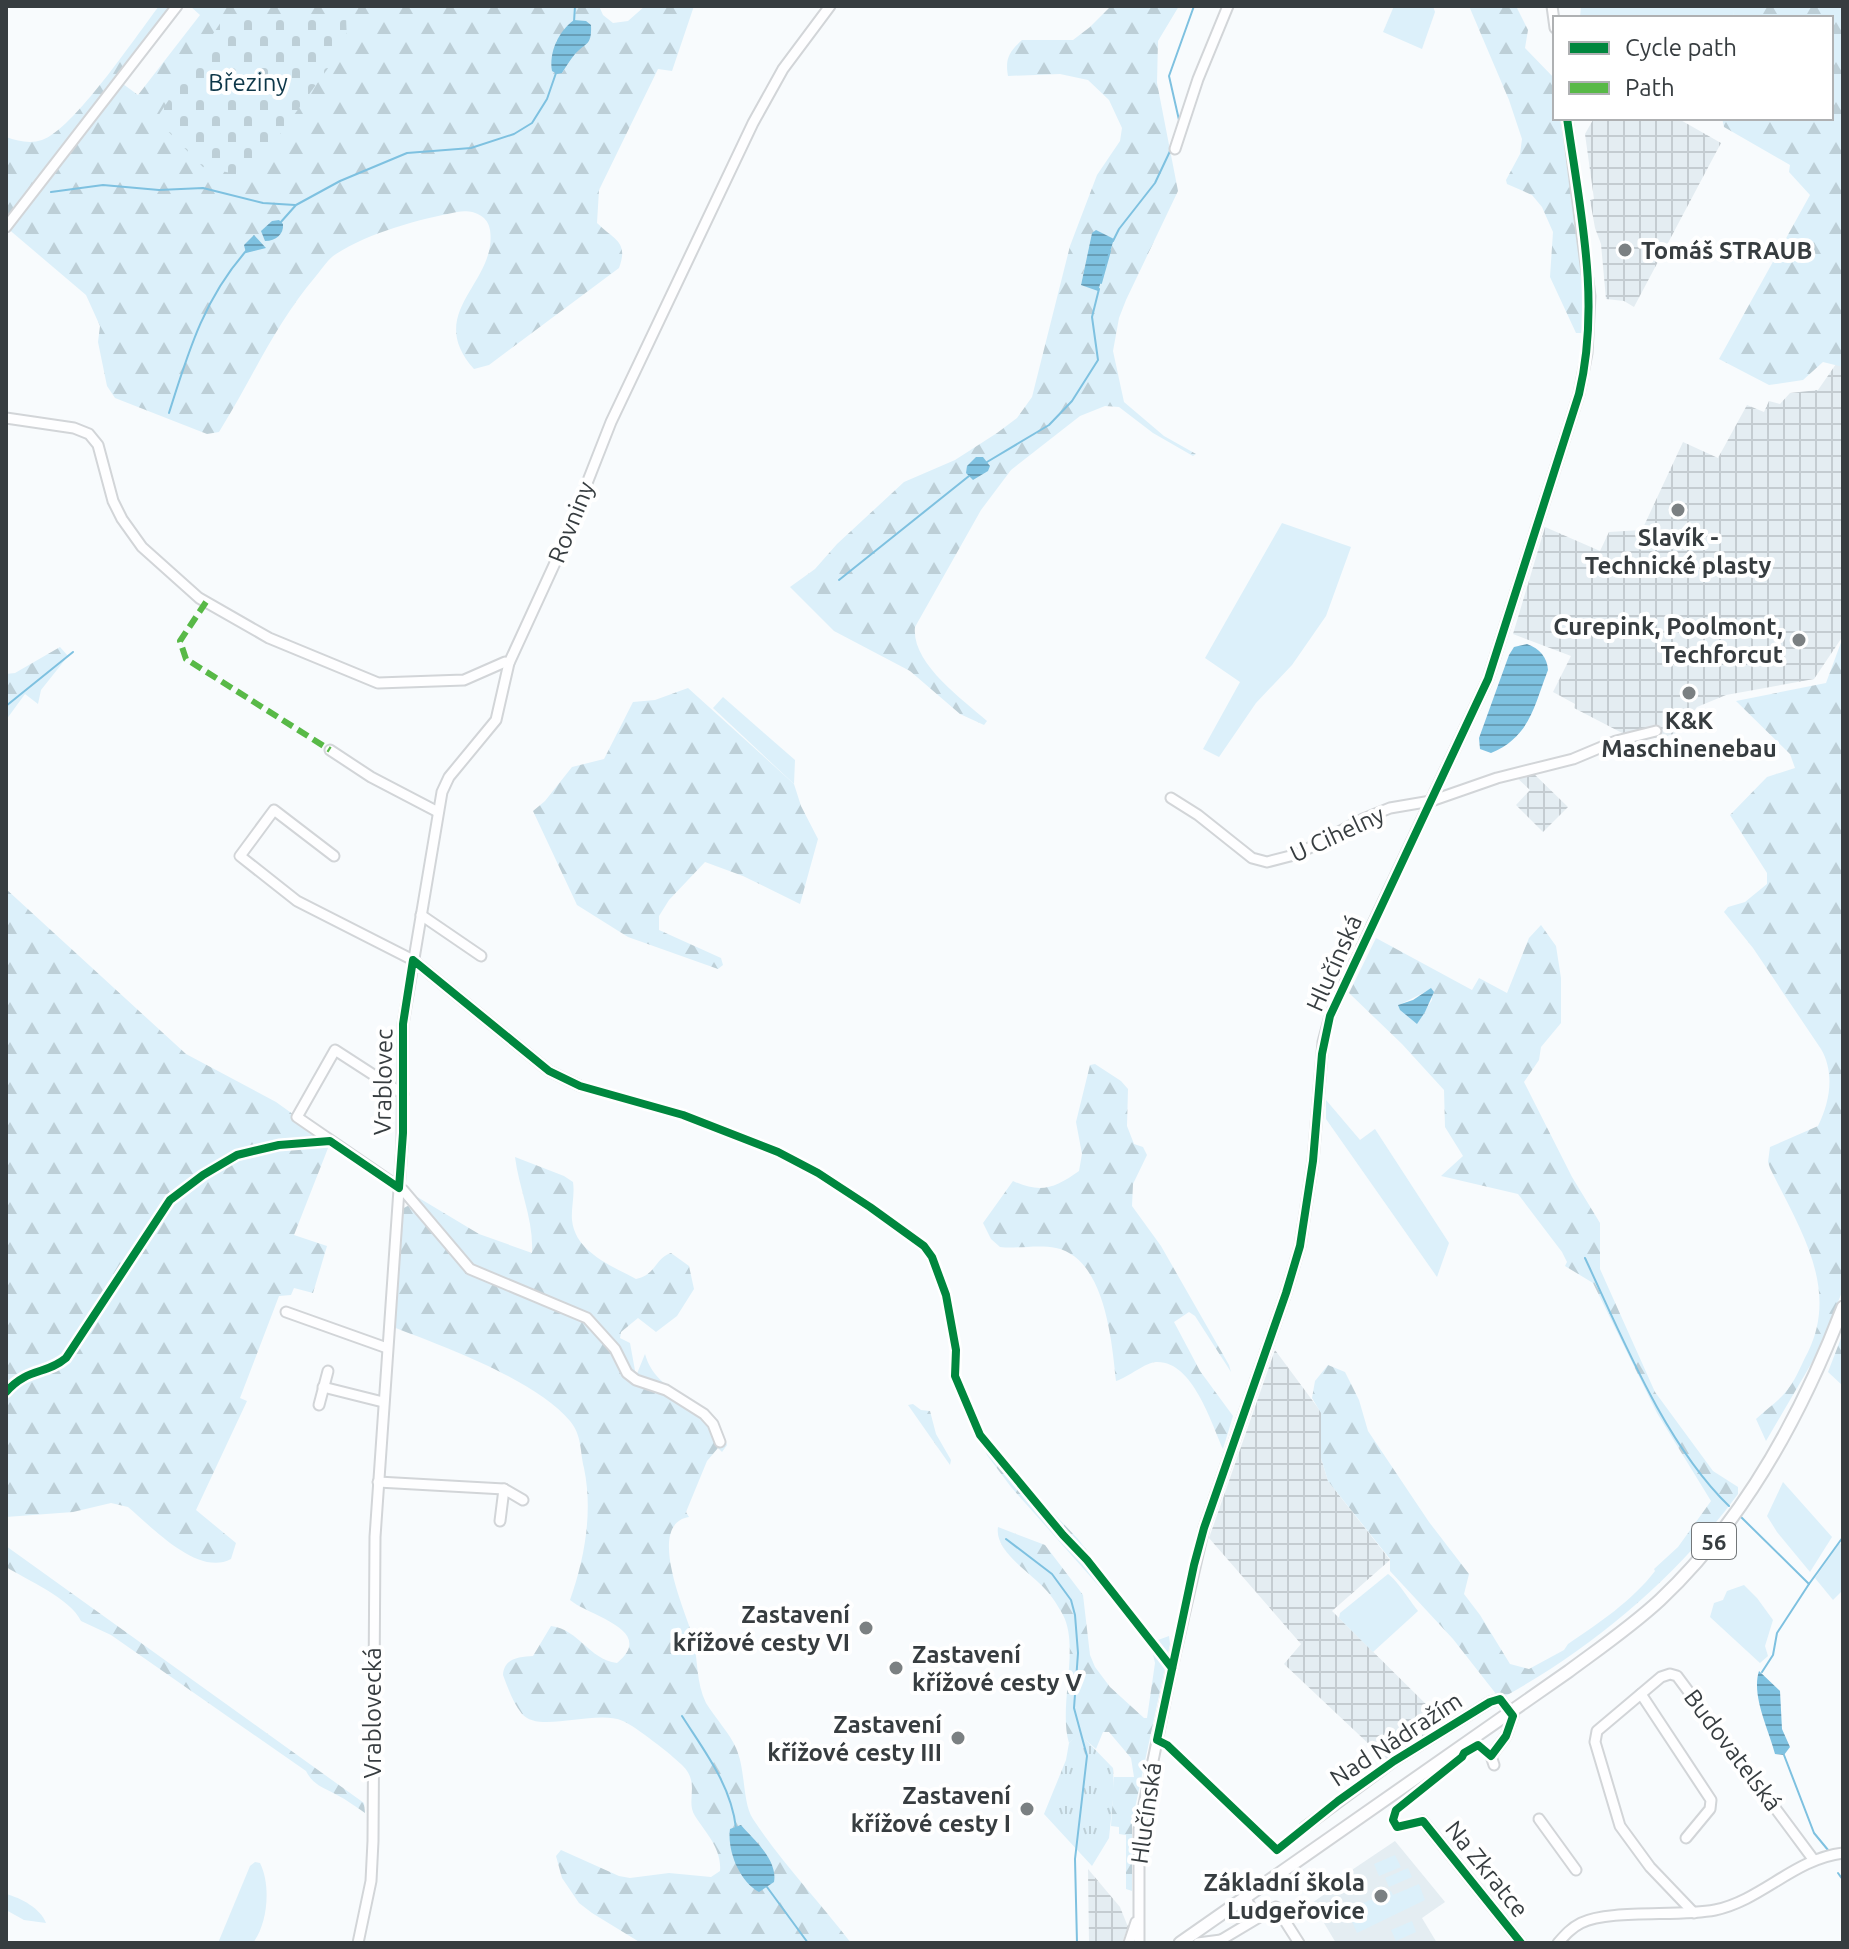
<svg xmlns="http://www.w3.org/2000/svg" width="1849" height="1949" font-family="Ubuntu,sans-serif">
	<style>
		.built { fill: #e4edf2 }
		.industrial { fill: url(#industrial-grid) }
		.grass { fill: #dcf0fa }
		.forest { fill: url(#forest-firs); fill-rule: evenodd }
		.cemetery { fill: url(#cemetery-stones) }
		.park { fill: url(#park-tufts) }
		.water { fill: url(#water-rules) }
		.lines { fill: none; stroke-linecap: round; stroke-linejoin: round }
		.stream { stroke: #7ec1e0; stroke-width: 2 }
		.minor-casing { stroke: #d2d5d8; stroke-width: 13 }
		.major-casing { stroke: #d2d5d8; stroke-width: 15 }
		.minor { stroke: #fefeff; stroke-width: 9 }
		.major { stroke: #fefeff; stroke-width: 11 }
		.quiet { stroke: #58b947; stroke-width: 6; stroke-dasharray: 12 6; stroke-linecap: butt }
		.cycleway-casing { stroke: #fff; stroke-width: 13 }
		.cycleway { stroke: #00873e; stroke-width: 8 }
		.poi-dot { fill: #7b8082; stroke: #fff; stroke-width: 3 }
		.labels { text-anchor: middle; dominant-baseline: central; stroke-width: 8; stroke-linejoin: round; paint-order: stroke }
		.shield { fill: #fff; stroke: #737779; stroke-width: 2 }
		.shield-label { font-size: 22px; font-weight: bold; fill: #373d40 }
		.park-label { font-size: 24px; fill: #0d3749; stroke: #fff }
		.poi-label { font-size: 24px; font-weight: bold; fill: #373d40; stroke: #fff; text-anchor: end }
		.street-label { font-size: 24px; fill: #373d40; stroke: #fff }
	</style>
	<defs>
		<pattern id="industrial-grid" width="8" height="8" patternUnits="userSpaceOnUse" patternTransform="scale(2)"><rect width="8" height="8" fill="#e4edf2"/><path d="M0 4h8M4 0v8" fill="none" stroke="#c4ccd1"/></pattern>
		<pattern id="forest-firs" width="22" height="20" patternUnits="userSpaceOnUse" patternTransform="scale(2)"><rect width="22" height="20" fill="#dcf0fa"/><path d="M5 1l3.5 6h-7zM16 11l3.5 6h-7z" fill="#bdcfd7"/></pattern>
		<pattern id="cemetery-stones" width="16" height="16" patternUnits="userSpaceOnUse" patternTransform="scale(2)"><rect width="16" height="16" fill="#dcf0fa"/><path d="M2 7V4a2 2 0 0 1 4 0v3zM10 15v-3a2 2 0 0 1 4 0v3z" fill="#bdcfd7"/></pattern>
		<pattern id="park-tufts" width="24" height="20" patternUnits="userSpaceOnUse" patternTransform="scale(2)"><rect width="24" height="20" fill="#dcf0fa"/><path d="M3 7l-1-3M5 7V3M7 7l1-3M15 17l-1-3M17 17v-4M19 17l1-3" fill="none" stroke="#bdcfd7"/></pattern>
		<pattern id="water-rules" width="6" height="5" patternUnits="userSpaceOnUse" patternTransform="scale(2)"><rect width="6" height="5" fill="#7ec1e0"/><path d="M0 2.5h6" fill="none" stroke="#689eb7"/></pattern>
	</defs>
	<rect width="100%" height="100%" fill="#f8fbfd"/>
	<!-- built -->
	<polygon class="built" points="1395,1841 1445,1902 1422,1918 1437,1943 1336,1943 1312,1903 1329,1891 1337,1880"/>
	<!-- industrial -->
	<g class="industrial">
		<polygon points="1594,118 1677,118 1721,143 1634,307 1624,301 1606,299 1601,244 1595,228 1590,200 1594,199 1585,134"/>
		<polygon points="1843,354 1843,636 1814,679 1726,695 1697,707 1679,732 1661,738 1626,735 1574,708 1575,704 1553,692 1571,656 1513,634 1545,527 1600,551 1609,532 1642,530 1683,442 1718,458 1747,405 1764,412 1769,401 1780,404 1790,393 1818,390"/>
		<polygon points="1532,772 1568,807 1543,832 1516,805 1530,790 1515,776"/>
		<polygon points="1275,1350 1321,1412 1321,1458 1328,1481 1390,1560 1332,1611 1449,1727 1390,1764 1284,1664 1301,1644 1209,1538"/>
		<polygon points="1088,1869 1120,1907 1128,1927 1122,1943 1089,1943"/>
	</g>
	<!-- grass -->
	<g class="grass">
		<polygon points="1394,6 1433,6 1435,12 1422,49 1383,32"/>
		<polygon points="1581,6 1735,6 1733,18 1580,18"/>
		<polygon points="1282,523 1351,547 1326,616 1292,665 1256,703 1219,757 1203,749 1240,682 1205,658"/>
		<polygon points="723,697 795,760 794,784 713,708"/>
		<polygon points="1326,1100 1360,1140 1375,1129 1449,1243 1437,1277 1326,1119"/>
		<polygon points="1783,1482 1832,1537 1810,1572 1777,1532 1767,1516"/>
		<polygon points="1843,1543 1843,1590 1833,1600 1815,1578 1839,1544"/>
		<path d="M 1388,1574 C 1397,1580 1410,1601 1418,1611 L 1373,1652 L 1339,1618 L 1340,1613 Z"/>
		<polygon points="1744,1585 1757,1598 1773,1620 1765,1646 1768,1656 1760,1663 1710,1617 1714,1603 1723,1600 1727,1591"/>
		<polygon points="1395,1855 1401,1867 1379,1876 1374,1864"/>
		<path d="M 255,1862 L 260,1863 C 271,1885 268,1923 253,1943 L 218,1943 L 250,1866 Z"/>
		<polygon points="1408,1868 1412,1877 1389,1887 1385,1878"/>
		<polygon points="1419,1884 1425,1900 1357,1933 1347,1910 1391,1891 1393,1895"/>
		<path d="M 6,1894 C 21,1898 40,1908 46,1923 L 24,1920 L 6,1910 Z"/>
		<polygon points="1412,1921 1416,1932 1396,1941 1391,1930"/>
	</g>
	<!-- forest -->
	<g class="forest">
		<path d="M 159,6 L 177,6 L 119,81 L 138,95 L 200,15 L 190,6 L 599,6 L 603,15 L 613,23 L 628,21 L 645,6 L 694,6 L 672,71 L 658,69 L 599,190 L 597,223 C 614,240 629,241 619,268 L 489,365 L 474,369 C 423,312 498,283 490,230 C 488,214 470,209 457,212 C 420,219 368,233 336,254 C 328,259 322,269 316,276 C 275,324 252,379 219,432 L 207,434 L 115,398 L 107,386 L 98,342 L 100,326 L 86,295 L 6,227 L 6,137 C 18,141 30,144 42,140 C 73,130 136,36 159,6 ZM 574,21 L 576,52 L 562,73 L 556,41 Z"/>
		<path d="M 1111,6 L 1179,6 L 1158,41 L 1157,83 L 1178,191 L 1126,300 L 1119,318 L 1113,351 L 1124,402 L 1164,436 L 1196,454 L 1193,456 L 1153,433 L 1119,407 L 1105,406 L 1080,416 L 1011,470 L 981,510 L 915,627 C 911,663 962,699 987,721 L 984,725 L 960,714 L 910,671 L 834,631 L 790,587 L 815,569 L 837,544 L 904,482 L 955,460 L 997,433 L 1017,418 L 1032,397 L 1070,246 L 1097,175 L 1120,141 L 1122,128 L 1109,100 L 1088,80 L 1060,74 L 1008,76 C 1005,59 1009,52 1022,40 L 1073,40 L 1090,27 ZM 1092,233 L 1114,239 L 1100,285 L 1081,284 Z"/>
		<polygon points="1469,6 1516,6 1528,30 1525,48 1555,79 1555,118 1560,118 1585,295 1582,333 1576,333 1550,277 1553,232 1542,207 1532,195 1507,184 1506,180 1520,154 1522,139 1509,100"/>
		<polygon points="1843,6 1843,367 1823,362 1803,380 1769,385 1719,359 1810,195 1789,172 1790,165 1724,127 1722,118 1831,118 1831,18 1733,18 1734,7"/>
		<path d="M 1843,637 L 1843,1289 L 1821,1347 L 1766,1441 L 1756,1419 C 1765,1410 1776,1403 1784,1394 C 1795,1382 1800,1367 1808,1352 C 1840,1287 1798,1226 1770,1168 L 1768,1162 L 1770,1147 L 1818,1126 C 1830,1102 1835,1073 1821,1049 L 1753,948 L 1724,912 L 1728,907 L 1745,902 L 1767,884 L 1767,873 L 1730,815 L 1767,777 L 1795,768 L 1790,754 L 1736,701 L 1826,683 Z"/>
		<polygon points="60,647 68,656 41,690 38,704 25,694 6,720 6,674 15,673"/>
		<polygon points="688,688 794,784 801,806 818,839 800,904 743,876 705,862 669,900 659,916 659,930 721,958 723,965 718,969 628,937 577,905 533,811 545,801 572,767 604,759 633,702 655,700"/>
		<path d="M 6,889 L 186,1054 L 276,1102 L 297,1117 L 309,1133 L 330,1143 L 294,1235 L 327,1246 L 313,1293 L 294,1288 L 291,1295 L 279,1296 L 240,1398 L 247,1401 L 196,1510 L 236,1543 L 231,1559 C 198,1577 152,1527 128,1507 L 111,1503 L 73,1512 L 6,1517 Z"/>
		<path d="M 1541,925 L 1556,946 L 1561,978 L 1561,1023 L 1541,1047 L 1539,1060 L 1524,1082 L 1572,1177 L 1600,1223 L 1600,1269 L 1655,1392 L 1713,1471 L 1738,1487 L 1738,1494 C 1676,1578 1592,1649 1500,1699 L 1453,1639 L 1390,1571 L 1390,1559 L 1328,1481 L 1321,1458 L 1321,1413 L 1312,1398 L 1315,1381 L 1328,1365 L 1345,1372 L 1359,1400 L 1368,1431 L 1429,1522 L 1469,1574 L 1464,1594 L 1480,1615 L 1510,1664 L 1529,1669 L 1564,1650 L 1568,1644 C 1599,1623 1632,1601 1655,1571 L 1654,1569 L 1678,1547 L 1711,1501 L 1657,1413 L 1593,1283 L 1565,1266 L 1567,1262 L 1562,1252 L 1518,1194 L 1441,1176 L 1463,1156 L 1445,1127 L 1444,1090 L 1402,1044 L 1349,993 L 1376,938 L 1472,990 L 1479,978 L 1507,993 L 1529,938 ZM 1431,989 L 1432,1000 L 1417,1023 L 1399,1005 Z"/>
		<path d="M 1095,1064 L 1121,1081 L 1128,1089 L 1127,1126 L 1134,1144 L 1143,1147 L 1147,1155 L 1133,1184 L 1132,1206 L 1161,1246 L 1229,1365 L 1231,1372 L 1195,1316 L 1189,1312 L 1174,1322 L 1200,1371 L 1233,1416 L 1223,1449 C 1211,1422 1192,1360 1156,1362 C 1146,1362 1129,1377 1116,1381 C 1112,1342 1105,1258 1056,1248 C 1038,1244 1018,1249 1000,1247 L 991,1239 L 983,1223 L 1013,1181 C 1041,1194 1055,1188 1079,1171 L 1082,1154 L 1076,1122 L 1090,1065 Z"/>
		<path d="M 515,1157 L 564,1176 L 573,1182 C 575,1195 571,1208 572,1220 C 575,1252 612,1266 636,1279 C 656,1275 655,1258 671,1253 L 689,1266 L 694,1289 L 677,1316 L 656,1332 L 638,1318 L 621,1332 L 620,1338 L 630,1343 L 636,1376 L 645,1354 C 657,1396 701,1394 720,1427 C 723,1432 725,1440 727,1445 L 722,1452 L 718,1448 L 707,1461 L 686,1512 L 689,1517 C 645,1524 686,1613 693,1637 C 698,1659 696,1683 706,1703 C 715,1718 729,1732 736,1748 C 746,1770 742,1802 753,1819 C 782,1863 819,1901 851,1943 L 641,1943 L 592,1913 L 579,1903 L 562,1878 L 556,1856 L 561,1850 L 619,1876 L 630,1878 L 669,1873 L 711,1877 L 720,1871 C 722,1849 706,1833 695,1816 C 685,1801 701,1783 682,1765 C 672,1755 635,1726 623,1721 C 595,1709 539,1734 522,1714 C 513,1703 508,1688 503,1675 C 504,1658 519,1657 533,1656 L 551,1626 C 580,1630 588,1659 617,1663 C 657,1630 589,1616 570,1600 C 585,1558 593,1511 584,1468 C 580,1452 582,1435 570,1421 C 536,1380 443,1346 393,1327 L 402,1209 L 415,1202 L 404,1189 L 479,1234 L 532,1253 C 534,1220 519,1189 515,1157 Z"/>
		<polygon points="1843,1333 1843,1386 1828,1372"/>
		<path d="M 953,1349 L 961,1382 L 976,1417 L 997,1454 L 1078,1539 L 1153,1636 L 1158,1640 L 1169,1636 L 1170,1644 L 1132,1822 L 1132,1891 L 1126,1889 L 1126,1835 L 1119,1834 L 1119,1827 L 1111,1826 L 1114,1777 L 1134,1777 L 1131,1758 L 1109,1732 L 1103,1732 L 1096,1749 L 1079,1734 L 1069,1743 C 1058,1707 1080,1647 1063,1615 C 1058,1606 1052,1596 1045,1589 C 1031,1573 994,1551 998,1527 L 1045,1545 L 1083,1595 L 1090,1655 L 1095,1667 L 1110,1687 L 1144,1718 L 1147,1718 L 1155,1663 L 1152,1650 L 1129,1620 L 1011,1487 L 987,1455 L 952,1380 Z"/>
		<polygon points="913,1404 921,1410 930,1411 936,1434 951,1460 950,1465 908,1405"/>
		<path d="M 6,1546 L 364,1803 L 365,1813 C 356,1807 347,1800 337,1795 C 323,1787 314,1786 306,1771 L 111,1635 L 81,1621 C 70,1598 27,1580 6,1567 Z"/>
	</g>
	<!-- cemetery -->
	<polygon class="cemetery" points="346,17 347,42 249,177 203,167 156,119 223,19"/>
	<!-- park -->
	<polygon class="park" points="1079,1733 1113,1768 1114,1790 1109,1838 1092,1866 1044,1814 1066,1760 1069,1743"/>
	<!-- water -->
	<g class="water">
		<path d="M 574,20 L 586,21 L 591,25 C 592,46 586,42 575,54 C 570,60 566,67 562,73 L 557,74 L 552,71 C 549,52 558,32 574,20 Z"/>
		<path d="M 279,220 L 283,224 C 284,234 276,241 265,241 L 261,231 L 272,221 Z"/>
		<polygon points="1096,230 1114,239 1098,291 1081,285 1092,233"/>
		<polygon points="254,235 266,248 246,253 244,245"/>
		<polygon points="976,457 983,457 990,466 988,471 973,480 966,473 967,466"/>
		<path d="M 1527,644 C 1540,649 1547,657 1548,670 C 1534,706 1530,737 1491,753 L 1480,749 L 1479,738 L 1509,655 L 1514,647 Z"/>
		<polygon points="1431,988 1434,992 1425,1012 1417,1024 1400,1010 1398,1005 1413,1000"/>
		<path d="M 1759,1671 L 1780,1691 L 1782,1729 L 1790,1747 L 1784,1755 L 1775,1754 C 1769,1730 1751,1696 1759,1671 Z"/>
		<path d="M 741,1825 C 754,1840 778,1860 774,1882 L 759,1892 C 739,1881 727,1850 730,1829 Z"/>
	</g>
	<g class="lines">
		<!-- stream -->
		<g class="stream">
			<polyline points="574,22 575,6"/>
			<polyline points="1179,120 1169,76 1194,6"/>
			<polyline points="51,192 103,185 159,190 203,188 263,203 295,205"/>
			<polyline points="280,223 296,205 340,181 407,153 471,148 514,134 532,123 547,99 556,73"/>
			<polyline points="1113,241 1119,229 1155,183 1171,149"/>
			<polyline points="1101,283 1110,251"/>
			<path d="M 169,413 C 188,353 204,298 247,250"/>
			<polyline points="987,462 1049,425 1072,401 1098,360 1092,317 1099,289"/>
			<polyline points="839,580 969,476"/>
			<polyline points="6,706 73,652"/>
			<path d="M 1585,1258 C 1622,1337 1665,1444 1729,1506"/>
			<polyline points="1741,1517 1809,1584"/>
			<polyline points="1006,1539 1052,1574 1071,1600 1075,1615 1078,1653 1074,1708 1087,1756 1075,1859 1077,1943"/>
			<polyline points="1762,1672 1773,1655 1777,1633 1809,1584 1843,1537"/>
			<path d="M 682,1716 C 705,1752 731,1785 736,1828"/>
			<polyline points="1784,1755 1814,1833 1828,1850"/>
			<polyline points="1838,1873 1843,1880"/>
			<polyline points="767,1887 808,1943"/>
		</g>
		<defs>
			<g id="minor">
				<polyline points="1552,6 1555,28"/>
				<polyline points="1175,149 1198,79 1228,6"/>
				<polyline points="6,227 177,6"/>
				<polyline points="6,418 74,428 89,434 98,445 113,501 122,519 142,547 199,598 269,638 378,683 464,680 505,662 509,663"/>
				<polyline points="330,750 371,777 438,812"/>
				<polyline points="1171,798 1198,815 1252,858 1267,862 1298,854 1363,819 1390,808 1431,801 1497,778 1573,759 1616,741 1656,731"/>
				<polyline points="334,856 274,810 240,856 297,901 413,960 549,1071 580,1086"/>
				<polyline points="421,915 481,956"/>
				<polyline points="403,1094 335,1050 297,1117 403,1190 470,1269 587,1318 615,1349 627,1373 636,1380 666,1390 704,1414 713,1424 720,1442"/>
				<polyline points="286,1312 387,1348"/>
				<polyline points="323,1387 383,1402"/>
				<polyline points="319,1405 328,1371"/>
				<polyline points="378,1482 504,1489 523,1500"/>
				<polyline points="500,1521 504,1489"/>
				<polyline points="1641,1694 1711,1800 1710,1809 1686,1838"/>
				<polyline points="1539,1819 1576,1870"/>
				<polyline points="1423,1821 1521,1943"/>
				<polyline points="1305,1827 1394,1761 1490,1702 1500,1699 1513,1716 1506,1736 1491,1756 1494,1765"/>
				<polyline points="1245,1897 1256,1917"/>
				<polyline points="1694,1913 1650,1867 1620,1826 1595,1742 1597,1731 1661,1677 1670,1674 1677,1676 1813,1859"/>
				<polyline points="358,1943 371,1881 373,1841 375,1537 402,1146 403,1024 442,792 449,777 496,720 509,663 560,552 611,422 753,123 783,69 830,6"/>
				<polyline points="1129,1943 1136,1922"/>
				<polyline points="1139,1943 1139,1829 1172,1668 1204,1528 1286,1293 1300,1246 1313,1161 1323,1042 1330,1016 1343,987 1488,679 1579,394 1587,353 1590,296 1567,118"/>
				<polyline points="1198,1943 1221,1940"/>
				<polyline points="1216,1943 1276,1907 1299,1943"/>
				<path d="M 1558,1943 C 1565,1935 1571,1928 1581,1923 C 1609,1909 1679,1917 1715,1910 C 1762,1900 1794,1859 1843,1853"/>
			</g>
			<path id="major" d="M 1180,1943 L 1569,1671 C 1600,1648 1632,1626 1660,1600 C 1744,1521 1802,1414 1843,1307"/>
		</defs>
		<!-- minor casing -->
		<use href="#minor" class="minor-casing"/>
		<!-- major casing -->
		<use href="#major" class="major-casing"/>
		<!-- minor -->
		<use href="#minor" class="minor"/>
		<!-- major -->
		<use href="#major" class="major"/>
		<!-- quiet -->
		<polyline class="quiet" points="206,602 180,641 186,659 330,750"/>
		<defs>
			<g id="cycleway">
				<path d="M 6,1392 C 28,1367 46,1375 66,1358 L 170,1200 L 203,1175 L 237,1155 L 279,1145 L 330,1141 L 399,1188 L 403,1133 L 403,1024 L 413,960 L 549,1071 L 580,1086 L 683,1115 L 778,1152 L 818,1173 L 870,1207 L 924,1246 L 932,1257 L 946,1295 L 956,1350 L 955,1376 L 980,1435 L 1063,1535 L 1087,1560 L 1172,1668"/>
				<path d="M 1521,1943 L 1423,1821 L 1397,1827 L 1393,1820 L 1396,1810 L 1462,1757 L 1464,1753 L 1478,1745 L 1491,1756 L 1506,1736 L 1513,1716 L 1500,1699 L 1490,1702 L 1394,1761 L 1338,1801 L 1277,1850 L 1167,1745 L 1157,1740 L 1194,1565 L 1204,1528 L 1286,1293 L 1300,1246 L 1313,1161 L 1322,1054 L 1330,1016 L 1488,679 L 1579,394 C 1601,302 1580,210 1567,118"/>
			</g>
		</defs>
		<!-- cycleway casing -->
		<use href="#cycleway" class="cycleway-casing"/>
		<!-- cycleway -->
		<use href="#cycleway" class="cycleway"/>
	</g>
	<!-- markers -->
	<g class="poi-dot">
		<circle cx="1625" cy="250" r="8"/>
		<circle cx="1678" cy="510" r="8"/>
		<circle cx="1799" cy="640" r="8"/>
		<circle cx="1689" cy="693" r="8"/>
		<circle cx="866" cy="1628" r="8"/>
		<circle cx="896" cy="1668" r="8"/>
		<circle cx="958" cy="1738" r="8"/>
		<circle cx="1027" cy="1809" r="8"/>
		<circle cx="1381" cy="1896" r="8"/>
	</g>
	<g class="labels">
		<!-- shield labels -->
		<rect class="shield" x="1692" y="1523" width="44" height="36" rx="6"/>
		<g class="shield-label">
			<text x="1714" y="1541">56</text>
		</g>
		<!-- park labels -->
		<g class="park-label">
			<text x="248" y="82">Březiny</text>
		</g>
		<!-- poi labels -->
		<g class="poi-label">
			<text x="1641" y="250" text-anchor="start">Tomáš STRAUB</text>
			<text x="1678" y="537" text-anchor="middle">Slavík -<tspan x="1678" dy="28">Technické plasty</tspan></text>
			<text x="1783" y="626">Curepink, Poolmont,<tspan x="1783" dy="28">Techforcut</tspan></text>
			<text x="1689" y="720" text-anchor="middle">K&amp;K<tspan x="1689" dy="28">Maschinenebau</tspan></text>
			<text x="850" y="1614">Zastavení<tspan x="850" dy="28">křížové cesty VI</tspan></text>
			<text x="912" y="1654" text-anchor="start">Zastavení<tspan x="912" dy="28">křížové cesty V</tspan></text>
			<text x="942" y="1724">Zastavení<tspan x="942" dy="28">křížové cesty III</tspan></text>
			<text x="1011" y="1795">Zastavení<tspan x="1011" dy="28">křížové cesty I</tspan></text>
			<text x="1365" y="1882">Základní škola<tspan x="1365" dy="28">Ludgeřovice</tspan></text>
		</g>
		<!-- street labels -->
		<g class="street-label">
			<text transform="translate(571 522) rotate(-68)">Rovniny</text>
			<text transform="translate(1337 834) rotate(-25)">U Cihelny</text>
			<text transform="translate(1334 963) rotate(-66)">Hlučínská</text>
			<text transform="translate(383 1082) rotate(-89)">Vrablovec</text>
			<text transform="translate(372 1713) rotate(-90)">Vrablovecká</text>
			<text transform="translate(1396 1739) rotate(-33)">Nad Nádražím</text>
			<text transform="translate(1733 1750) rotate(53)">Budovatelská</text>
			<text transform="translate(1146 1813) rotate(-82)">Hlučínská</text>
			<text transform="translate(1487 1869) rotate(51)">Na Zkratce</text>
		</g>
	</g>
	<!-- border -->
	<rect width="1849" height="1949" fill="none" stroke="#373d40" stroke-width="16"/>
	<!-- legend -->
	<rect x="1553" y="16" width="280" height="104" fill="#ffffff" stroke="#afb1b3" stroke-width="2"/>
	<rect x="1569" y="42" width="40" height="12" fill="#00873e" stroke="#afb1b3" stroke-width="2"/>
	<text x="1625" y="56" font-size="24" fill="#373d40">Cycle path</text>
	<rect x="1569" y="82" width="40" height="12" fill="#58b947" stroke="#afb1b3" stroke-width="2"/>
	<text x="1625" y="96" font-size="24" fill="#373d40">Path</text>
</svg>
